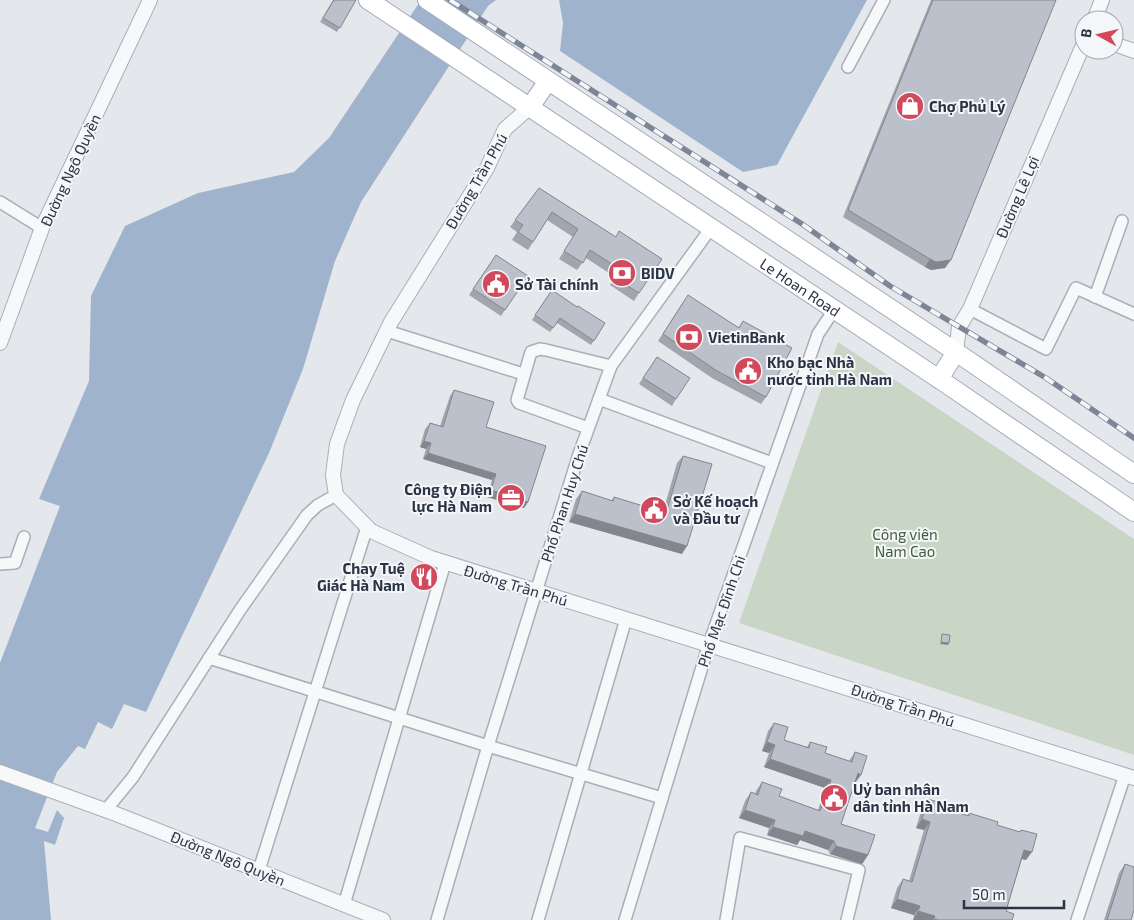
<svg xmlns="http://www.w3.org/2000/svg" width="1134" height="920" font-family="'Exo 2',sans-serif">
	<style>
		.green { fill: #c9d6c5 }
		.water { fill: #9fb4cc }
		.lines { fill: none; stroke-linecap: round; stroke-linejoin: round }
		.minor-casing { stroke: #a9aeb7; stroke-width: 14 }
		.tertiary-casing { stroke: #a9aeb7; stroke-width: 16 }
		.primary-casing { stroke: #a3abb8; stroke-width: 20 }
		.minor { stroke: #f7f8fa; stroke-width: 11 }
		.tertiary { stroke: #f7f8fa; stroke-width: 14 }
		.primary { stroke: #fff; stroke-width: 18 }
		.rail-casing { stroke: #7d8696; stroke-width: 5.5 }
		.rail { stroke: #f4f6f9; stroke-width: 4; stroke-dasharray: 11; stroke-linecap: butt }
		.wall { fill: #a1a5ae }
		.shaded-wall { fill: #83868d }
		.building { fill: #bbc0ca; stroke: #83868d }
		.labels { text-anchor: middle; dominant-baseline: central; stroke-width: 4; stroke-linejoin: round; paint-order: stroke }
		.poi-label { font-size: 15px; font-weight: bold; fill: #2b3445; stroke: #f4f6f9; text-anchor: start }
		.street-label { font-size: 15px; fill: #2b3445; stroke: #f4f6f9 }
		.park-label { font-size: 15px; fill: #3f6138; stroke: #f4f6f9 }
	</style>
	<rect width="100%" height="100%" fill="#e4e7ec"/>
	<!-- green -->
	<polygon class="green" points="838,342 1134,539 1134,755 739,623"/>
	<!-- water -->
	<g class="water">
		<polygon points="421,0 496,0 488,6 361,202 335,261 303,369 269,453 146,712 124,704 112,729 98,722 85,749 78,746 57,772 35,828 48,832 57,810 64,818 55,845 44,841 51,920 0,920 0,663 60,506 39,499 89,381 91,296 125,226 198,193 294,172 329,138"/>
		<polygon points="559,0 867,0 777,165 743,172 560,51 563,23"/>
	</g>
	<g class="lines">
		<defs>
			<g id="minor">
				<polyline points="848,67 884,0"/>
				<polyline points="0,202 42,228"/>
				<polyline points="1095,297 1122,221"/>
				<polyline points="970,309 1046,349 1076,288 1134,314"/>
				<polyline points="387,331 523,374"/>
				<polyline points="599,399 772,463"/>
				<polyline points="588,428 519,403 517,400 531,352 540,349 546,350 611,366"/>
				<polyline points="0,564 15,563 24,537"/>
				<polyline points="209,658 488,746 662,798"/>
				<polyline points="106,810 133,777 240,610 307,515 318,505 336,495"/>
				<polyline points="259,870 367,527"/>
				<polyline points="344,905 445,563"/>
				<polyline points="437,920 488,746 579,454 611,366 711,228"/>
				<polyline points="538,920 626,619"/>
				<polyline points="625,920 709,644 818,334 834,310"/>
				<polyline points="726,920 740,838 859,870 847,920"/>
				<polyline points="1077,920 1125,775"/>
			</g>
			<g id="tertiary">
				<polyline points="1094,20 1102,0"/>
				<polyline points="1114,44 1134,51"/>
				<polyline points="530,107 505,129 487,168 391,322 353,400 337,444 333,475 336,495 371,531 431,558 1134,778"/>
				<polyline points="0,343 42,228 150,0"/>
				<polyline points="956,352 959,327 970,309 1084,43"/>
				<polyline points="0,772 116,814 383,920"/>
			</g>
			<g id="primary">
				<path id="s1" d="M 368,0 L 948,385 L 1134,512"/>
				<polyline points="427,0 956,352 1134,474"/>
				<polyline points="530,107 548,81"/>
				<polyline points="939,379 956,352"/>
			</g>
		</defs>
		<!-- minor casing -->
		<use href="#minor" class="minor-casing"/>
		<!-- tertiary casing -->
		<use href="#tertiary" class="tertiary-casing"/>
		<!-- primary casing -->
		<use href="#primary" class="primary-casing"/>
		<!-- minor -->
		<use href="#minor" class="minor"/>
		<!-- tertiary -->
		<use href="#tertiary" class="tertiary"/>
		<!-- primary -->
		<use href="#primary" class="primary"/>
		<defs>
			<polyline id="rail" points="450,0 802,224 890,286 1046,378 1134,438"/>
		</defs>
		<!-- rail casing -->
		<use href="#rail" class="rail-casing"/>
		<!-- rail -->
		<use href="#rail" class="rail"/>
	</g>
	<!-- wall -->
	<g class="wall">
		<polygon points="333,0 355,0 337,32 320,22"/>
		<polygon points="931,0 1056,0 945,268 931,270 925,267 843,217"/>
		<polygon points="539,188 615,237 639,293 634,301 610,285 615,277 586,258 577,270 559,259 573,237 547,220 528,250 512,240 517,232 510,227"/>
		<polygon points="496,255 528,276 501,316 469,295"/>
		<polygon points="552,290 577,307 605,323 591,345 557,323 550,332 532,320"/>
		<polygon points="683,302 739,327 743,321 766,397 761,404 712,378 658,341"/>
		<polygon points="657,357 676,399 672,406 639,384"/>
		<polygon points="454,390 486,427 528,502 524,508 487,497 492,480 423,459 426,449 420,447 425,429 430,423 440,426 450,396"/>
		<polygon points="683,456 682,554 569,522 576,499 582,491 611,501 614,497 663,512 677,463"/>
		<polygon points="774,723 784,740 807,747 810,742 825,753 849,761 855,752 861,775 855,783 841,824 868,855 862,864 830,854 828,850 800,840 797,845 767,835 769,828 739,818 745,801 751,792 755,794 756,791 762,782 779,796 818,810 825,788 764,767 769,753 762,751 768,731"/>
		<polygon points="928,799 943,808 967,816 969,813 997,825 1019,832 1021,830 1026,860 1022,859 1006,911 1012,920 913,920 914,915 891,908 897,888 903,879 909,881 924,830 916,828 922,808"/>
		<polygon points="1125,864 1131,920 1104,920 1119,873"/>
	</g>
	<!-- shaded-wall -->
	<g class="shaded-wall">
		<polygon points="930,259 951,260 945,268 931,270 925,267"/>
		<polygon points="424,441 431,443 426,449 420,447"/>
		<polygon points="428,453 496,474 492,480 423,459"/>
		<polygon points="491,490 528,502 524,508 487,497"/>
		<polygon points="575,514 687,546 682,554 569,522"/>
		<polygon points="941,642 949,643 948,645 940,644"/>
		<polygon points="767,742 775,745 769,753 762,751"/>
		<polygon points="770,759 831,780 825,788 764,767"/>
		<polygon points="858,773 861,775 855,783 852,782"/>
		<polygon points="745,810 775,820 769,828 739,818"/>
		<polygon points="922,819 930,822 924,830 916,828"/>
		<polygon points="773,827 805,831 834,841 828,850 800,840 797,845 767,835"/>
		<polygon points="836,846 868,855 862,864 830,854"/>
		<polygon points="1024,850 1032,852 1026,860 1018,858"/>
		<polygon points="897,899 920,906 914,915 891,908"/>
		<polygon points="918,911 935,916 933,920 913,920"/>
	</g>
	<!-- building -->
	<g class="building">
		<polygon points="334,0 356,0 340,28 323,18"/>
		<polygon points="933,0 1056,0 951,260 936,262 930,259 848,210"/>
		<polygon points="539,188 616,237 619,231 662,259 639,293 615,278 620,269 590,250 583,263 564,251 578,229 552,212 533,242 518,232 523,225 515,220"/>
		<polygon points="496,255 528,276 505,310 473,289"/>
		<polygon points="552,290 577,307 578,306 605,323 594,341 560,318 553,328 535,315"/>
		<polygon points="688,295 739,328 743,321 792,348 766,397 717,371 663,334"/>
		<polygon points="657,357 690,378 676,399 643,378"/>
		<polygon points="454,390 494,402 486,427 546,446 528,502 491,490 496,474 428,453 431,443 424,441 430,423 443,427"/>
		<polygon points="683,456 712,464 687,546 575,514 582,491 613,501 614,497 666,513"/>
		<polygon points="942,634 950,635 949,643 941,642"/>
		<polygon points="774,723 788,727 784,740 809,748 810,742 827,747 825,753 852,762 855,752 867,756 861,775 858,773 841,824 875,835 868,855 836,846 834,841 805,831 803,836 773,827 775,820 745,810 751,792 758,795 762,782 782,789 779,796 820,811 831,780 770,759 775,745 767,742"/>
		<polygon points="928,799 944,804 943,808 969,816 969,813 998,822 997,825 1020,832 1021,830 1037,834 1032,852 1024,850 1006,911 1014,914 1012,920 938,920 934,919 935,916 918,911 920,906 897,899 903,879 912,882 930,822 922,819"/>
		<polygon points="1125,864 1134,867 1134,910 1131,920 1107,920"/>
	</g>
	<!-- icons -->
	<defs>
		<symbol id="shop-disc" viewBox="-11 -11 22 22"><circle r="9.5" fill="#d1495b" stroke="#f4f6f9"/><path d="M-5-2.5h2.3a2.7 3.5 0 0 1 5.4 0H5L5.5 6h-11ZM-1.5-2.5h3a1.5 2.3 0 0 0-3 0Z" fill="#fff"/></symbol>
		<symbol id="bank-disc" viewBox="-11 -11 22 22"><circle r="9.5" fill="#d1495b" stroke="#f4f6f9"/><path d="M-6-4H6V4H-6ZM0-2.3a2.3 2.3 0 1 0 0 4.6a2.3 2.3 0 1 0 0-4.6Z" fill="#fff"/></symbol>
		<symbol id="civic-disc" viewBox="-11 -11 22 22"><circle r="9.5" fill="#d1495b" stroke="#f4f6f9"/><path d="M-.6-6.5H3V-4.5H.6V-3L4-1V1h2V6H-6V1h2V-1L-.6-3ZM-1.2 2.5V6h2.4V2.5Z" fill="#fff"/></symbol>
		<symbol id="office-disc" viewBox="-11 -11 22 22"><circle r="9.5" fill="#d1495b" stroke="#f4f6f9"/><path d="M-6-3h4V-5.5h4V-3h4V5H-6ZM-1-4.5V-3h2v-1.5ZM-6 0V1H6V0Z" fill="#fff"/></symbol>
		<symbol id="restaurant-disc" viewBox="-11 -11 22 22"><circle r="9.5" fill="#d1495b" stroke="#f4f6f9"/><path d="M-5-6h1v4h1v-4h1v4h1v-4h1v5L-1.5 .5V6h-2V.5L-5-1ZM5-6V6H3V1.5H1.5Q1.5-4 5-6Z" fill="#fff"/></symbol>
	</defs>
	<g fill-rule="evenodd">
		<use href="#shop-disc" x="894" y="90" width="32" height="32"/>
		<use href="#bank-disc" x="606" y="257" width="32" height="32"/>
		<use href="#civic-disc" x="480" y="268" width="32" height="32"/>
		<use href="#bank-disc" x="673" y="321" width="32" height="32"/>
		<use href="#civic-disc" x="732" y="355" width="32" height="32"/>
		<use href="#office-disc" x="495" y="482" width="32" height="32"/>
		<use href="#civic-disc" x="638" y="494" width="32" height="32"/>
		<use href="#restaurant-disc" x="408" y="561" width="32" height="32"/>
		<use href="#civic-disc" x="818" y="782" width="32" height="32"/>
	</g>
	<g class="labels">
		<!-- poi labels -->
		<g class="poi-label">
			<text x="929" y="106">Chợ Phủ Lý</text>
			<text x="641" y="273">BIDV</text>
			<text x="515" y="284">Sở Tài chính</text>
			<text x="708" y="337">VietinBank</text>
			<text x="767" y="362">Kho bạc Nhà<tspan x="767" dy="17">nước tỉnh Hà Nam</tspan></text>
			<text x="492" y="489" text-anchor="end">Công ty Điện<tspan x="492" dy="17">lực Hà Nam</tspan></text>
			<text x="673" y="501">Sở Kế hoạch<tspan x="673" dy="17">và Đầu tư</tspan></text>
			<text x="405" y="568" text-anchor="end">Chay Tuệ<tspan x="405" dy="17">Giác Hà Nam</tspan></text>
			<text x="853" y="789">Uỷ ban nhân<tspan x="853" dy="17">dân tỉnh Hà Nam</tspan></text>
		</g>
		<!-- street labels -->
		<g class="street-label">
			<text transform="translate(70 170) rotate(-65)">Đường Ngô Quyền</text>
			<text transform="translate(476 181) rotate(-60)">Đường Trần Phú</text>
			<text transform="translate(1017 197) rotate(-67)">Đường Lê Lợi</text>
			<text stroke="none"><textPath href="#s1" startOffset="519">Le Hoan Road</textPath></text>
			<text transform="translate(564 503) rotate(-72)">Phố Phan Huy Chú</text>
			<text transform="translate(516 585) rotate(17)">Đường Trần Phú</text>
			<text transform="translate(721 611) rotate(-71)">Phố Mạc Đĩnh Chi</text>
			<text transform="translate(903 705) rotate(18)">Đường Trần Phú</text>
			<text transform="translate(228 858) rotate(22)">Đường Ngô Quyền</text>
		</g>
		<!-- park labels -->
		<g class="park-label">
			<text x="905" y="534">Công viên<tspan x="905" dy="17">Nam Cao</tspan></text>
		</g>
	</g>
	<!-- north arrow -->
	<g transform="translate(1099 35) rotate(278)"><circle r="24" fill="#f4f6f9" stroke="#a4a8b1"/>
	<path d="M0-4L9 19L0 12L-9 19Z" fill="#d1495b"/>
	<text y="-8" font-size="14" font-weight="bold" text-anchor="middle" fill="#2b3445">B</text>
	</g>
	<!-- scale -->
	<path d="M964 900v8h100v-8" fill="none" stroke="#2b3445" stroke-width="2.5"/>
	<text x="972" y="900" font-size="15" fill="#2b3445" stroke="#f4f6f9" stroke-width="4" paint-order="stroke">50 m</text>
</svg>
